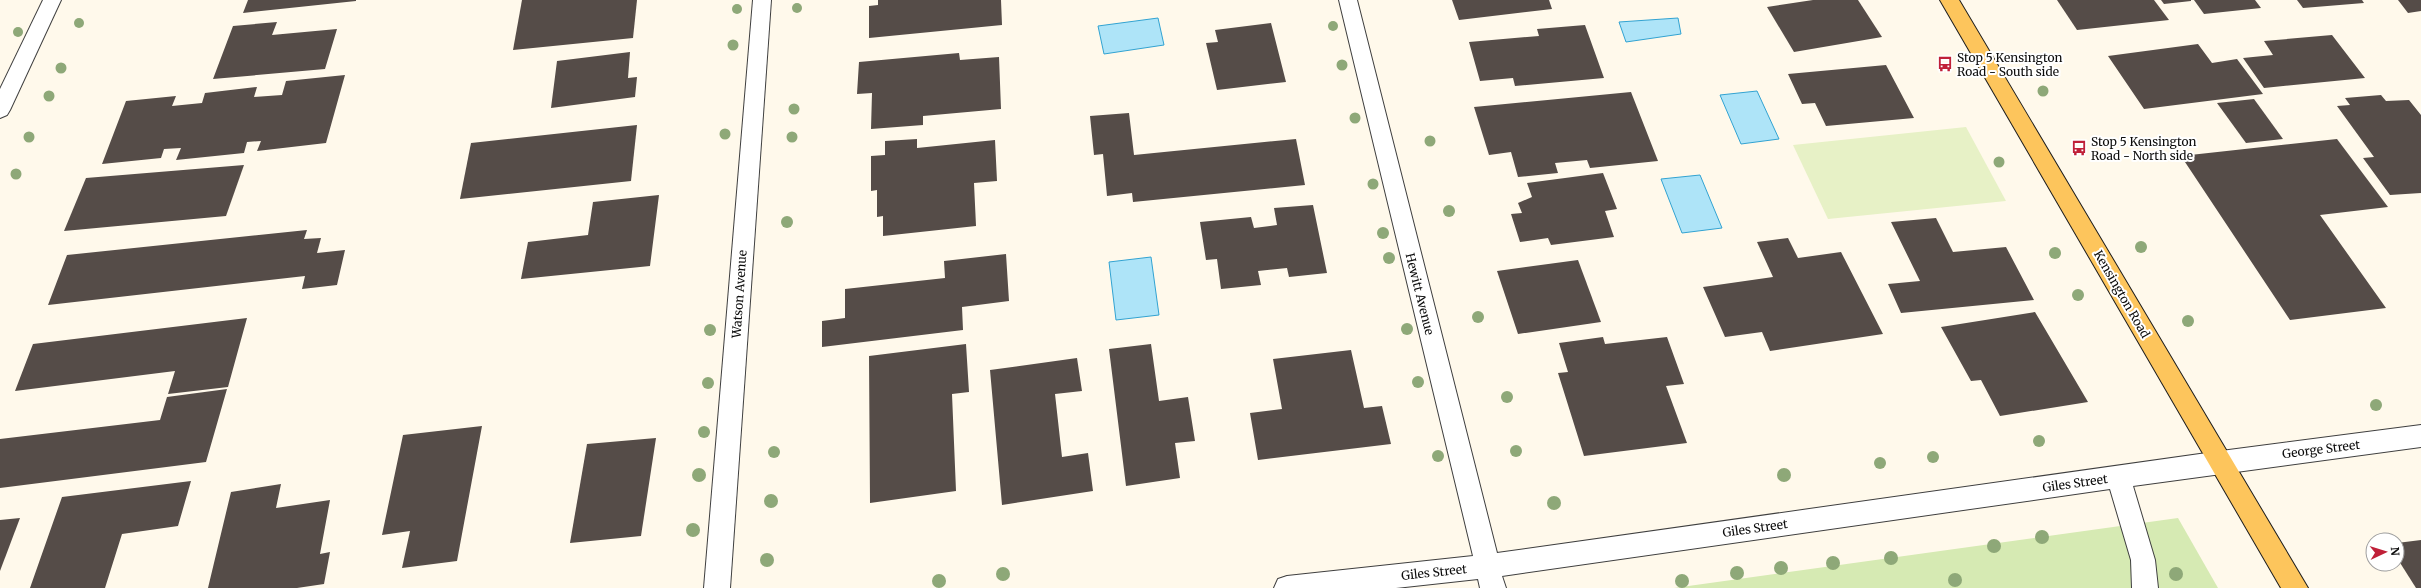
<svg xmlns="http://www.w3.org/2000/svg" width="2421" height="588" font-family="Merriweather,serif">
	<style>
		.green { fill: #d6eab3 }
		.pitch { fill: #e7f1c6 }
		.water { fill: #aee4f8; stroke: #32a3d2 }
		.building { fill: #554c48 }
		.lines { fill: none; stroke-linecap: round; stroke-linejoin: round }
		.minor-casing { stroke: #3f3f3f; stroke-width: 2 }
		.major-casing { stroke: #1d1d1d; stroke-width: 2 }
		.minor { fill: #fff; fill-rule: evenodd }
		.major { fill: #fdc55c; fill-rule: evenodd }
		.tree { fill: #8ea878 }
		.labels { text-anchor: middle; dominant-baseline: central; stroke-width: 4; stroke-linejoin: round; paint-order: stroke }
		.poi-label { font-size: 12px; fill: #0c0c0c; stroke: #fff; text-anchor: start }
		.street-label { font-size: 12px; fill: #0c0c0c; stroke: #fff }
	</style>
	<rect width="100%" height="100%" fill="#fff9eb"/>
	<!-- green -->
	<polygon class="green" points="2178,518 2218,588 1674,588"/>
	<!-- pitch -->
	<polygon class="pitch" points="1966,127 2006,201 1828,219 1793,145"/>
	<!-- water -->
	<g class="water">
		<polygon points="1158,18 1164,45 1104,54 1098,26"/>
		<polygon points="1678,18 1681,34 1626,42 1619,22"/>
		<polygon points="1757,91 1779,139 1741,144 1720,95"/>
		<polygon points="1700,175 1722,228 1682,233 1661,179"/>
		<polygon points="1151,257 1159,315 1116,320 1109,262"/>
	</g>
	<!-- building -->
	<g class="building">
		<polygon points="248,0 356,0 356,1 243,13"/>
		<polygon points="522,0 637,0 633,38 513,50"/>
		<polygon points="878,0 1001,0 1002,25 869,38 869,6 878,5"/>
		<polygon points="1452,0 1549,0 1552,9 1459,20"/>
		<polygon points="1813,0 1858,0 1882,37 1794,52 1767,7"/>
		<polygon points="2057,0 2154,0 2169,20 2077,30"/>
		<polygon points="2161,0 2191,0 2191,1 2164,4"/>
		<polygon points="2194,0 2255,0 2261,8 2204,14"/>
		<polygon points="2297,0 2362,0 2364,3 2303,8"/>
		<polygon points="2398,0 2421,0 2421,11 2408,13"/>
		<polygon points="277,22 272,35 337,29 325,69 213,79 233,26"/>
		<polygon points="1271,23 1286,82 1217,90 1206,43 1218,42 1215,30"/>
		<polygon points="1585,25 1604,78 1515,86 1513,78 1480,81 1469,42 1539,36 1537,29"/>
		<polygon points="2332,35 2365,78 2264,88 2243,58 2273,55 2264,41"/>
		<polygon points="2198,44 2212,63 2237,59 2263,94 2144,109 2108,56"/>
		<polygon points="630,52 628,78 637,77 635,97 551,108 557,61"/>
		<polygon points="959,53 960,60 999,57 1001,109 923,116 923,125 871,129 872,93 857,94 859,62"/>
		<polygon points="1886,65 1914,118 1826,126 1815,103 1802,104 1788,74"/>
		<polygon points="345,75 326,143 257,151 261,141 247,142 244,153 176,160 181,148 164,149 161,158 102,164 126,101 176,96 172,106 202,103 205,93 257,87 254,97 282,95 286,81"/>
		<polygon points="1631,92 1658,161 1590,168 1587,160 1555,163 1558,173 1518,177 1511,152 1489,155 1474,107"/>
		<polygon points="2381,95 2386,101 2409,100 2421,115 2421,193 2390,195 2363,158 2374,157 2337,106 2350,105 2345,98"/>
		<polygon points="2254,99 2283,139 2246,143 2217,103"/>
		<polygon points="1129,113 1134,155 1296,139 1305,185 1133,202 1132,193 1107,196 1103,154 1094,155 1090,116"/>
		<polygon points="637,125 631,181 460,199 471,143"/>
		<polygon points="917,139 917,148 995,140 997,181 974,183 976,226 883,236 883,216 877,217 877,190 871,191 871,156 885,155 885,141"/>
		<polygon points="2337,139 2388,207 2320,215 2386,308 2290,320 2181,156"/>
		<polygon points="244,165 226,216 64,231 86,178"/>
		<polygon points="1603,173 1617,209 1605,211 1614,237 1551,245 1548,238 1520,242 1511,214 1522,213 1518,203 1532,197 1527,183"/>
		<polygon points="659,195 650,266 521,279 528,242 588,235 593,202"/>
		<polygon points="1313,205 1327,273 1289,277 1287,268 1258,271 1261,285 1221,289 1217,259 1206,260 1200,222 1251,217 1254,228 1277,225 1274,208"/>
		<polygon points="1936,218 1953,252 2006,247 2034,300 1901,313 1888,284 1920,281 1891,222"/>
		<polygon points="307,230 304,239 321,238 317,253 345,250 337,285 302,289 305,276 48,305 67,255"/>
		<polygon points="1788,238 1798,258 1841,252 1883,334 1770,351 1762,332 1725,337 1703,287 1773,277 1757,242"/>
		<polygon points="1006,254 1009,301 962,307 963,330 822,347 822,321 845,318 845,289 945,278 944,261"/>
		<polygon points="1578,260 1601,322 1518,334 1497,271"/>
		<polygon points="2035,312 2088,402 2000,416 1981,380 1971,381 1941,327"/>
		<polygon points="247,318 228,387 168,394 175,371 15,391 33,344"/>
		<polygon points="1603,337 1605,344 1667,337 1684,384 1666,386 1687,443 1584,456 1558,373 1568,372 1559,343"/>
		<polygon points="966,344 969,392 952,394 956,491 870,503 869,356"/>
		<polygon points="1151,344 1159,401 1188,397 1195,441 1175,443 1180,478 1126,486 1109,349"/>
		<polygon points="1351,350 1364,408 1382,406 1391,444 1258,460 1250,413 1282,409 1273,359"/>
		<polygon points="1077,358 1082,391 1055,394 1062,457 1088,453 1093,491 1002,505 990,370"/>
		<polygon points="227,389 206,462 0,488 0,439 160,420 167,397"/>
		<polygon points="482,426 457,561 402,568 410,531 382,535 403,435"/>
		<polygon points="656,438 641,536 570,543 587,444"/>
		<polygon points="191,481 178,526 122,534 105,588 30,588 62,497"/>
		<polygon points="281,484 276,508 330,500 320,554 330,552 324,584 297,588 208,588 231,492"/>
		<polygon points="20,518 0,571 0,520"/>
		<polygon points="2421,540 2421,588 2416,588 2397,558 2397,543"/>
	</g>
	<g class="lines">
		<defs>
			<g id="minor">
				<polygon points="43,0 61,0 10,110 7,115 0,118 0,89"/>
				<polygon points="753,0 771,0 730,588 704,588"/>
				<polygon points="1339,0 1357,0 1497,553 2221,451 2421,425 2421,447 2133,486 2155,560 2158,588 2132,588 2131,560 2110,489 1502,576 1506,588 1480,588 1478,579 1396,588 1274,588 1278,579 1287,576 1473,556"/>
			</g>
			<polygon id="major" points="1940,0 1959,0 2308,588 2281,588"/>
		</defs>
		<!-- minor casing -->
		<use href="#minor" class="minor-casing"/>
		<!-- major casing -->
		<use href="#major" class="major-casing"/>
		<!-- minor -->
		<use href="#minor" class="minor"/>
		<!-- major -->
		<use href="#major" class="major"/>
	</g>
	<!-- trees -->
	<g class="tree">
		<circle cx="797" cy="8" r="5"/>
		<circle cx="737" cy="9" r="5"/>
		<circle cx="79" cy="23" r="5"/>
		<circle cx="1333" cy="26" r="5"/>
		<circle cx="18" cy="32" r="5"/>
		<circle cx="733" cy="45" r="5.5"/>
		<circle cx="1342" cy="65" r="5.5"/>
		<circle cx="61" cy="68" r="5.5"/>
		<circle cx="2043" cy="91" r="5.5"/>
		<circle cx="49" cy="96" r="5.5"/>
		<circle cx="794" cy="109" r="5.5"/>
		<circle cx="1355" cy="118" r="5.5"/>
		<circle cx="725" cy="134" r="5.5"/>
		<circle cx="29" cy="137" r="5.5"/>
		<circle cx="792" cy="137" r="5.5"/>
		<circle cx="1430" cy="141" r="5.5"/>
		<circle cx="1999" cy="162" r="5.5"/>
		<circle cx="16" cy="174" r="5.5"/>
		<circle cx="1373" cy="184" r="5.5"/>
		<circle cx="1449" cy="211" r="6"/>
		<circle cx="787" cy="222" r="6"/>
		<circle cx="1383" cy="233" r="6"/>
		<circle cx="2141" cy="247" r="6"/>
		<circle cx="2055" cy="253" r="6"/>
		<circle cx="1389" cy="258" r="6"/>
		<circle cx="2078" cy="295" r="6"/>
		<circle cx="1478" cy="317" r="6"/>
		<circle cx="2188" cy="321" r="6"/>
		<circle cx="1407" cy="329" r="6"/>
		<circle cx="710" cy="330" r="6"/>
		<circle cx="1418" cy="382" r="6"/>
		<circle cx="708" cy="383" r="6"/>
		<circle cx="1507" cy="397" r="6"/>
		<circle cx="2376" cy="405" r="6"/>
		<circle cx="704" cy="432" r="6"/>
		<circle cx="2039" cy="441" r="6"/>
		<circle cx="1516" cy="451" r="6"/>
		<circle cx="774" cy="452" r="6"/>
		<circle cx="1438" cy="456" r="6"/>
		<circle cx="1933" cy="457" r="6"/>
		<circle cx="1880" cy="463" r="6"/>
		<circle cx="699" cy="475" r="7"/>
		<circle cx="1784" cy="475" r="7"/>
		<circle cx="771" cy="501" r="7"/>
		<circle cx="1554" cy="503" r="7"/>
		<circle cx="693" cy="530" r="7"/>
		<circle cx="2042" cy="537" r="7"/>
		<circle cx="1994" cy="546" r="7"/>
		<circle cx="1891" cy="558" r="7"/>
		<circle cx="767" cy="560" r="7"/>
		<circle cx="1833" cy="563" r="7"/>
		<circle cx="1781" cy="568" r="7"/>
		<circle cx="1737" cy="573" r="7"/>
		<circle cx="1003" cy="574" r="7"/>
		<circle cx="2176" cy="574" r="7"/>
		<circle cx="1955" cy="580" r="7"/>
		<circle cx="939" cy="581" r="7"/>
		<circle cx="1682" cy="581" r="7"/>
	</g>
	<!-- icons -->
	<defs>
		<symbol id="bus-bare" viewBox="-9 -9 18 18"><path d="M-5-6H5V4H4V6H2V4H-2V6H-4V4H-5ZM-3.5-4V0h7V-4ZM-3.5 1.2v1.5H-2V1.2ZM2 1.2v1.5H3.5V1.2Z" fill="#c02038" stroke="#fff" stroke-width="2.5" paint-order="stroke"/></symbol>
	</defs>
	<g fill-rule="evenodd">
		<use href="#bus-bare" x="1934" y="53" width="22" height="22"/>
		<use href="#bus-bare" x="2068" y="137" width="22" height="22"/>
	</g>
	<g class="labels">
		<!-- poi labels -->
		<g class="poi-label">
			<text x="1957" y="57">Stop 5 Kensington<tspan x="1957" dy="14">Road - South side</tspan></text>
			<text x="2091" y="141">Stop 5 Kensington<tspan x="2091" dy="14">Road - North side</tspan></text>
		</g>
		<!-- street labels -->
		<g class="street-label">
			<text transform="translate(739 294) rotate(-86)">Watson Avenue</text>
			<text transform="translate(1420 294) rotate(76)">Hewitt Avenue</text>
			<text transform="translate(2122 294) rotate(60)">Kensington Road</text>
			<text transform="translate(2321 449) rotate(-7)">George Street</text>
			<text transform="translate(2075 483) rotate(-8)">Giles Street</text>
			<text transform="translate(1755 528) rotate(-8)">Giles Street</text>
			<text transform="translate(1434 572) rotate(-6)">Giles Street</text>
		</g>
	</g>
	<!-- north arrow -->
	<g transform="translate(2385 552) rotate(86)"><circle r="19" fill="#ffffff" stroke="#9e9e9e"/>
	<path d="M0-3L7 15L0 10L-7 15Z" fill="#c02038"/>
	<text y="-6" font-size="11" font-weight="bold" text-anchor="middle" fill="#0c0c0c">N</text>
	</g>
</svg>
